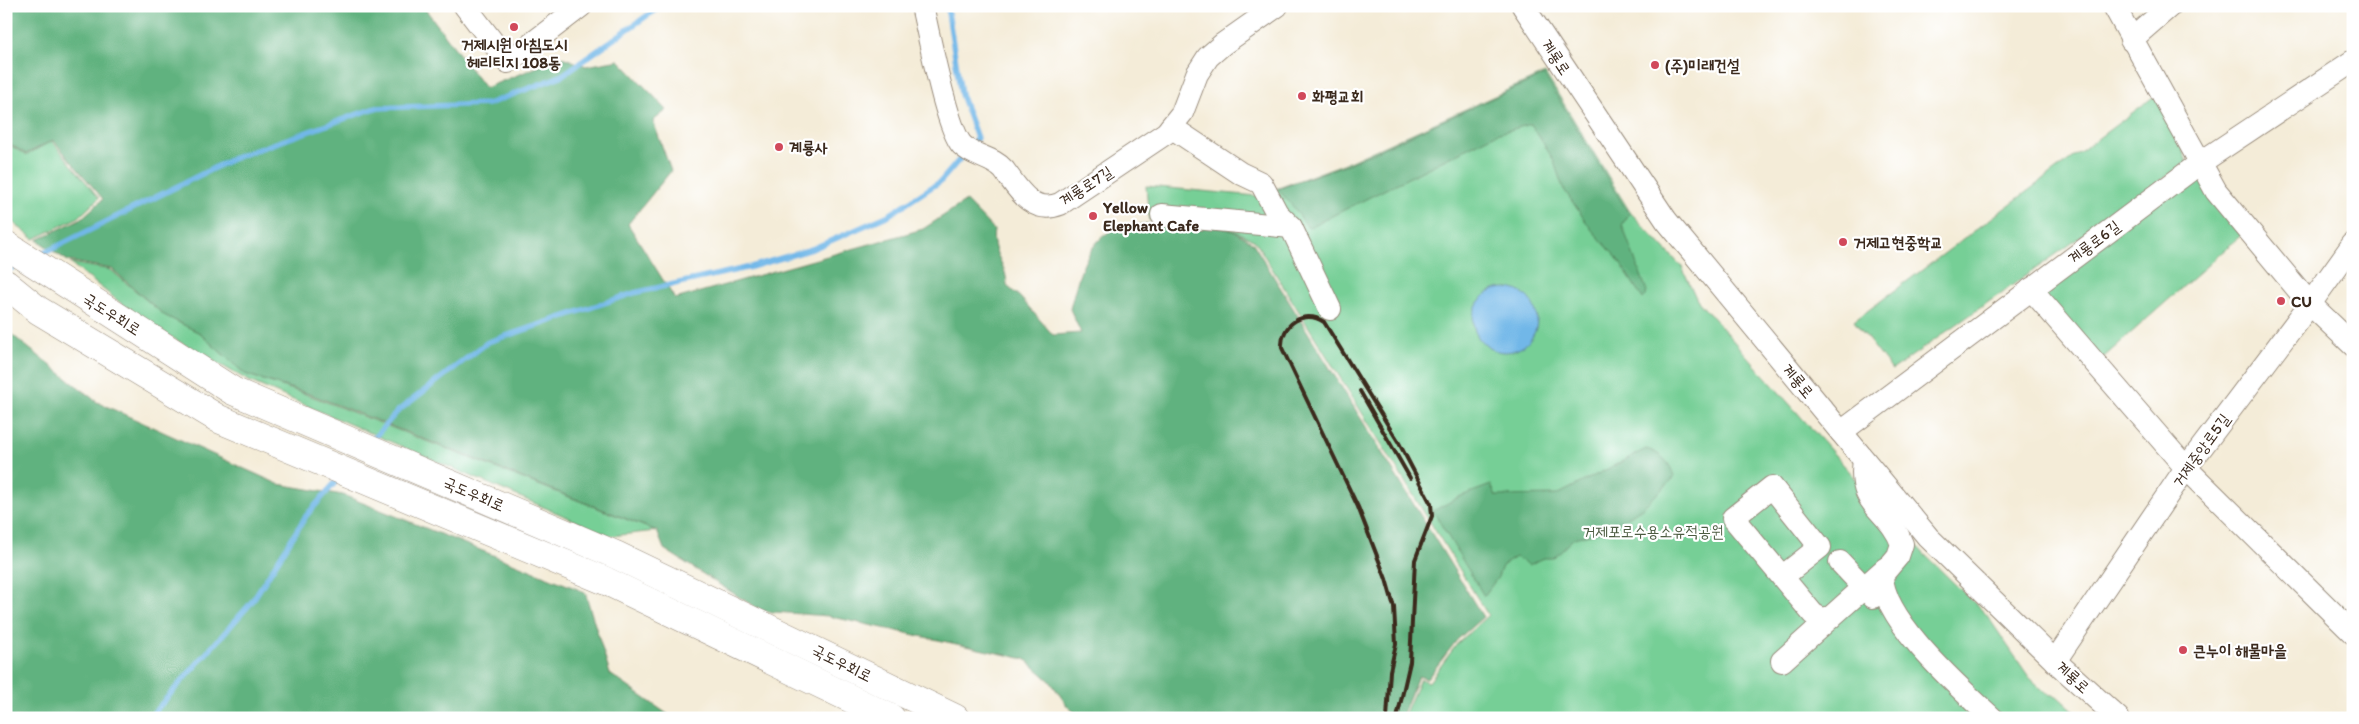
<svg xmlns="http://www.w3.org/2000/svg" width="2359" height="724" font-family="Itim,'Poor Story',sans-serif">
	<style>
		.green { fill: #76cf96; stroke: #587c5a }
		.forest { fill: #60b27f; stroke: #4e6e4e }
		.water { fill: #71b7e8; stroke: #567083 }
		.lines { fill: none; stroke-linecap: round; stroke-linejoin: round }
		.stream { stroke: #71b7e8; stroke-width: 5.5 }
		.minor-casing { stroke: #988b7b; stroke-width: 24 }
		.highway-casing { stroke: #988b7b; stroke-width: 29 }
		.minor { stroke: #fff; stroke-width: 22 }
		.highway { stroke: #fff; stroke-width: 28 }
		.rail { stroke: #3b2a1e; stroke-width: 4 }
		.poi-dot { fill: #d1495b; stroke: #fff; stroke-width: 2 }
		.labels { text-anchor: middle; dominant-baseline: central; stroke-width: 4.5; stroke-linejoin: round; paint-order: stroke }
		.poi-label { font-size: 16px; font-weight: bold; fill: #3b2a1e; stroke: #fff; text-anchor: start }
		.street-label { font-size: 16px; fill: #3b2a1e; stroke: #fff }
		.park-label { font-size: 16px; fill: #4d5c42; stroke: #fff }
	</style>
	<rect width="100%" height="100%" fill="#fff"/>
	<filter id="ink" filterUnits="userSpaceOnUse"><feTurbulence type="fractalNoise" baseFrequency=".02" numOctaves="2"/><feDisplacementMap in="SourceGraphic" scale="10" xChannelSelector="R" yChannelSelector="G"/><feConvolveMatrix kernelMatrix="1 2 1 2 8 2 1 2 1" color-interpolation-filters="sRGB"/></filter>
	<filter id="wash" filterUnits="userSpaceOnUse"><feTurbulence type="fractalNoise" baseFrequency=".0096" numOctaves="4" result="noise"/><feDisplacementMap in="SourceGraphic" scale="20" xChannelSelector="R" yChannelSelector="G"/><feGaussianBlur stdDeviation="1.12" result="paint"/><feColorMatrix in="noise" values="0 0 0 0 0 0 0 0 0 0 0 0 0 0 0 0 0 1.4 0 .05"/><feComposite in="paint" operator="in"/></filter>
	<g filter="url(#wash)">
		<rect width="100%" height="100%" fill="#f4ecd8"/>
		<!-- green -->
		<g class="green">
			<polygon points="1545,73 1630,212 1682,267 1697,300 1866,490 1925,555 1986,614 2029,677 2047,694 2057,696 2081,718 1403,718 1420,679 1429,682 1457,644 1488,615 1255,241 1233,230 1178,221 1149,220 1146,186 1257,196 1351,161"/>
			<polygon points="2160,92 2187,162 1892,370 1854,321"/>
			<polygon points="52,141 99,198 79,217 34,239 6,217 6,143 26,155"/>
			<polygon points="2200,163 2247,230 2095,365 2031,289"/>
			<polygon points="70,263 111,270 164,315 198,332 245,374 311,396 656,531 611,536 249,381 166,334 122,304"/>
		</g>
		<!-- forest -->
		<g class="forest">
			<path d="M 6,6 L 423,6 L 485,88 L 562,57 L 586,66 L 619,60 L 667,110 L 653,121 L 671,171 L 628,224 L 675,299 L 923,229 L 966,201 L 994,230 C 990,254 1007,262 1007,286 L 1020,297 L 1053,335 L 1081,333 L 1070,309 C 1077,282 1084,248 1109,232 C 1129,219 1211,222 1233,231 C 1240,234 1247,239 1253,243 L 1483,617 L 1457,640 L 1427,679 L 1418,676 L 1401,718 L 1082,718 L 1068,707 L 1050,681 L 1025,659 L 828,616 L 761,611 L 664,549 L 657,531 L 312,395 L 245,374 L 198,332 L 164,315 L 112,269 L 68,261 L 37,240 L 82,218 L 103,199 L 53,140 L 26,154 L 6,142 Z"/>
			<polygon points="1544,75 1629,214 1622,225 1647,291 1646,296 1643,299 1617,258 1591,229 1563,188 1553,159 1531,124 1496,134 1308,228 1295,209 1278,189 1350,163"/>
			<polygon points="6,330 97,402 278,484 343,495 585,592 610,674 673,718 6,718"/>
			<path d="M 1646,449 C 1659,452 1672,463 1674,478 L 1642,508 L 1609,529 L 1574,538 L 1553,558 L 1544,558 L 1529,565 L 1516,557 L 1502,566 L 1498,577 L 1484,596 L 1433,511 L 1461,496 L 1491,485 L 1496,496 L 1557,495 Z"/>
		</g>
		<!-- water -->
		<circle class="water" cx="1505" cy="320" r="32"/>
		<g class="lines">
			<!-- stream -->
			<g class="stream">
				<polyline points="947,6 961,94 977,138 971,146"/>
				<polyline points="38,256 236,157 375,108 488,104 561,76 661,6"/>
				<polyline points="6,271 20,264"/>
				<polyline points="370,442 398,411 488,342 634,293 751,267 812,249 889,215 941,181 965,153"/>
				<polyline points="149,718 251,603 306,516 340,477"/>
			</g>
		</g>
	</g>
	<g filter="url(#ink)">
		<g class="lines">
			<defs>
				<g id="minor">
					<polyline points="465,6 508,62 581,6"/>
					<path d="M 922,6 C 929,34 946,127 962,145 C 974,157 993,157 1004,170 C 1018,189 1032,215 1060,204 L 1166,133 L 1182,113 L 1197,74 L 1208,57 L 1223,44 L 1277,6"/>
					<polyline points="1523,6 1666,220 1841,432 1928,537 2055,661 2118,718"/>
					<polyline points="2114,6 2216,191 2310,304 2353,345"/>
					<polyline points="2131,40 2170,6"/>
					<polyline points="1171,127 1240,173 1261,183 1277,213 1291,227 1330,309"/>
					<polyline points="1162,215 1291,227"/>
					<polyline points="2031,289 2186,468 2353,633"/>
					<polyline points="1841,432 2200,163 2353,61"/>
					<path d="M 1864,460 C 1857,508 1889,508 1902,544 L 1898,556 L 1882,575 C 1882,620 1960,688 1992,718"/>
					<polyline points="1840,562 1873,597"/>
					<polyline points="1782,577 1820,547 1772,487 1733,518 1813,614 1822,619 1831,617 1886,568"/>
					<polyline points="1782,661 1831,617"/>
					<polyline points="2055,661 2186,468 2310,304 2353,244"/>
				</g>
				<g id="highway">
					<polyline points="6,245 233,391 616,555 955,718"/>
					<polyline points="6,284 38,310 219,419 606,581 891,718"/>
				</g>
			</defs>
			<!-- minor casing -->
			<use href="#minor" class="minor-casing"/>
			<!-- highway casing -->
			<use href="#highway" class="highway-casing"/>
			<!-- minor -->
			<use href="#minor" class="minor"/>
			<!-- highway -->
			<use href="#highway" class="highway"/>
			<!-- rail -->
			<g class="rail">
				<polyline points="1360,391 1410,478"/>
				<path d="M 1387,718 L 1390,671 L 1396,644 L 1394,607 L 1386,579 L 1358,507 L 1282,348 C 1280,325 1304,308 1324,322 L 1399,443 L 1431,504 L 1432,516 L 1415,560 L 1410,662 L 1397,718"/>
			</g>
		</g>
	</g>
	<!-- markers -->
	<g class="poi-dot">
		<circle cx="514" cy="27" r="5"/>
		<circle cx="1655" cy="65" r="5"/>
		<circle cx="1302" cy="96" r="5"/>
		<circle cx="779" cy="147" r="5"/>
		<circle cx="1093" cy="216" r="5"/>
		<circle cx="1843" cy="242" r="5"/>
		<circle cx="2281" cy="301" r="5"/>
		<circle cx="2183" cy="650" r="5"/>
	</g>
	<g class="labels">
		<!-- poi labels -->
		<g class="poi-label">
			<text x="514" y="44" text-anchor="middle">거제시원 아침도시<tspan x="514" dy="18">헤리티지 108동</tspan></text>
			<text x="1665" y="65">(주)미래건설</text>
			<text x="1312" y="96">화평교회</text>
			<text x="789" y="147">계룡사</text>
			<text x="1103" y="207">Yellow<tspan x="1103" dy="18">Elephant Cafe</tspan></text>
			<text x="1853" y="242">거제고현중학교</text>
			<text x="2291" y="301">CU</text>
			<text x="2193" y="650">큰누이 해물마을</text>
		</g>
		<!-- street labels -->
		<g class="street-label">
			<text transform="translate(1556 57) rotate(56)">계룡로</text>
			<text transform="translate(1086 186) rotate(-33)">계룡로7길</text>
			<text transform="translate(2094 242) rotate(-37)">계룡로6길</text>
			<text transform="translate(112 314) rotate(32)">국도우회로</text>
			<text transform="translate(1798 381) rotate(50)">계룡로</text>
			<text transform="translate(2201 450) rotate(-54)">거제중앙로5길</text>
			<text transform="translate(474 494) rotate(23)">국도우회로</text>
			<text transform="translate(842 663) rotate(26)">국도우회로</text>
			<text transform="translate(2073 677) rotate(42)">계룡로</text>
		</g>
		<!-- park labels -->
		<g class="park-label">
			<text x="1653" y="531">거제포로수용소유적공원</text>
		</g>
	</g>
	<!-- margin -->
	<rect width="2359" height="724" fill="none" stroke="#fff" stroke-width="25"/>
</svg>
